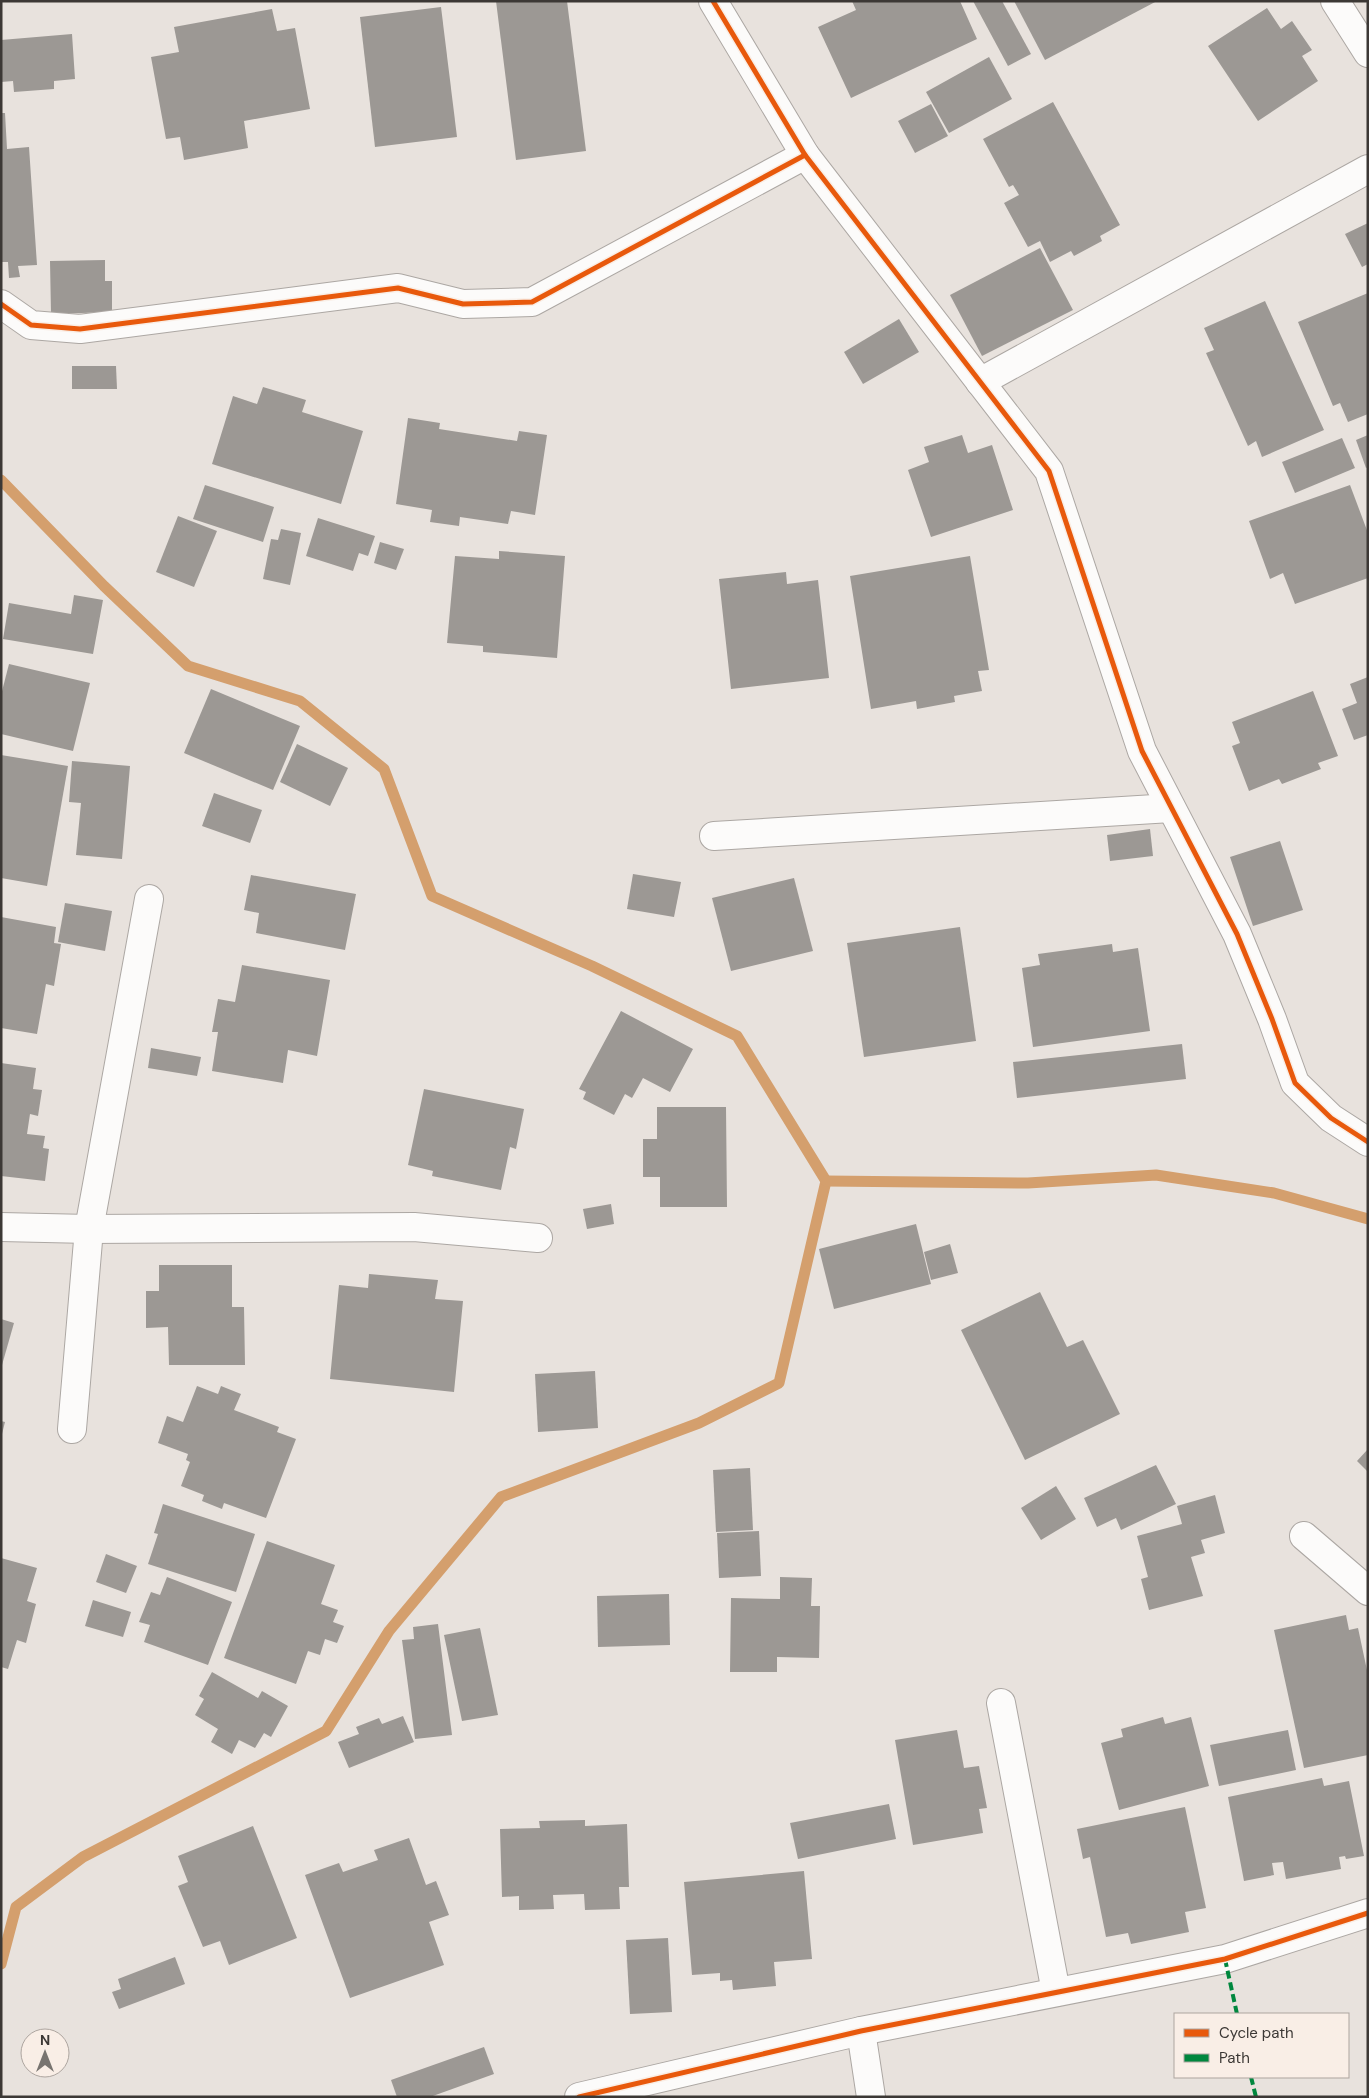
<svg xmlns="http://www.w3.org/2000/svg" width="1369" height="2098" font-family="'DM Sans',sans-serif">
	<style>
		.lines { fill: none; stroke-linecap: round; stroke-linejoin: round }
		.stream { stroke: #d49f6d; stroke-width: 11 }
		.building { fill: #9c9894 }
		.minor-casing { stroke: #aca7a3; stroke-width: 30 }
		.minor { stroke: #fcfbfa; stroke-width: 28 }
		.quiet { stroke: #00873e; stroke-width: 4; stroke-dasharray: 8 4; stroke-linecap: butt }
		.cycleway-casing { stroke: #f9eee6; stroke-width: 8 }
		.cycleway { stroke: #e8590c; stroke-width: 5 }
	</style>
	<rect width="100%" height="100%" fill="#e8e2dd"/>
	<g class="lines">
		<!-- stream -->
		<g class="stream">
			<polyline points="1,480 104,586 188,666 300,701 384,769 432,896 592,966 737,1036 826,1181 779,1383 699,1423 501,1497 389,1631 326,1731 83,1857 16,1907 1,1964"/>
			<polyline points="826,1181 1028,1183 1156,1175 1274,1193 1368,1219"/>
		</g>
	</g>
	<!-- building -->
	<g class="building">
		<polygon points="496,1 567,1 586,151 516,160"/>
		<polygon points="852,1 960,1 977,39 851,98 818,27 856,10"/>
		<polygon points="973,1 1002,1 1031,54 1008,66"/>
		<polygon points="1014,1 1157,1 1045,60"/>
		<polygon points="441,7 457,137 375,147 360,17"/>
		<polygon points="1267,8 1281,29 1292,21 1312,50 1302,56 1318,81 1258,121 1208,46"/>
		<polygon points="272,9 277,31 295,28 310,109 244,121 248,148 184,160 180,137 166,139 151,57 179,52 174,27"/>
		<polygon points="72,34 75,79 54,81 54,89 14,92 13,81 1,82 1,40"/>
		<polygon points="989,57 1012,99 949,133 926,92"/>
		<polygon points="1053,102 1120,225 1100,236 1102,241 1074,256 1071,251 1050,262 1040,241 1028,247 1004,203 1019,195 1013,185 1009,187 983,139"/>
		<polygon points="931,104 948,136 915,153 898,121"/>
		<polygon points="1,113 5,113 7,149 29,147 37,265 18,266 20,277 9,278 8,262 1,262"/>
		<polygon points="1368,223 1368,264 1362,267 1345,234"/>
		<polygon points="1040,248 1073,310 982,356 950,295"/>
		<polygon points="105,260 105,281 112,281 112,312 51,314 50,261"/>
		<polygon points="1368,293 1368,414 1348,422 1340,403 1333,406 1298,322"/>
		<polygon points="1265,301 1324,430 1262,457 1256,441 1248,446 1206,353 1214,350 1204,328"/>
		<polygon points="899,319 919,352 863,384 844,352"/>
		<polygon points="72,366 116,366 117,389 72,389"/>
		<polygon points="263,387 306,400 302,412 363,431 341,504 212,464 233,396 257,404"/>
		<polygon points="408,418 440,423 439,429 517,441 519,431 547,435 535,515 511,511 508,524 460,517 459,526 430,522 432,510 396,504"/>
		<polygon points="962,435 968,453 992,445 1013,510 931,537 908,470 929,462 924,447"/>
		<polygon points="1368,435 1368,467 1366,468 1356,440"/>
		<polygon points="1342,438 1355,468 1295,493 1282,462"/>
		<polygon points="205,485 274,507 263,542 193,519"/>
		<polygon points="1350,485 1368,533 1368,578 1295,604 1283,573 1270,579 1249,521"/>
		<polygon points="178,516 217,531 194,587 156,572"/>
		<polygon points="318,518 375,536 368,556 359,553 353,571 306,556"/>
		<polygon points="281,529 301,533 290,585 263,579 271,539 278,540"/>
		<polygon points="380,542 404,549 396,570 374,563"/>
		<polygon points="499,551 565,556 557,658 483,652 483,646 447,643 455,556 499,559"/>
		<polygon points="970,556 989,670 978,671 982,691 954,696 955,702 917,709 916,701 871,709 850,576"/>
		<polygon points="786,572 787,584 818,580 829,678 731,689 719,579"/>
		<polygon points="74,595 103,600 93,654 3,639 9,603 71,614"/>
		<polygon points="9,664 90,683 73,751 1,734 1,695"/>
		<polygon points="1368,677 1368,735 1354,740 1342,709 1357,703 1350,684"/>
		<polygon points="211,689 300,726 273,790 184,753"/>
		<polygon points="1313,691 1338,756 1318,763 1321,769 1282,784 1279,779 1249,791 1232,746 1240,743 1232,722"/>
		<polygon points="297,744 348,768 330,806 280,782"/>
		<polygon points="1,755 68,766 47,886 1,878"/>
		<polygon points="72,761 130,766 122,859 76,855 81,803 69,802"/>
		<polygon points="214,793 262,810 250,843 202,826"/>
		<polygon points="1150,829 1153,856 1110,861 1107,835"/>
		<polygon points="1280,841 1303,910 1253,926 1230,857"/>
		<polygon points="633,874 681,882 674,917 627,909"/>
		<polygon points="251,875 356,894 345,950 256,933 259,913 244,910"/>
		<polygon points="794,878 813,951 731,971 712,898"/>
		<polygon points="65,903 112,911 105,951 58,942"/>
		<polygon points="1,917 56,927 54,943 61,944 54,986 46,984 37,1034 1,1028"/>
		<polygon points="960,927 976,1041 864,1057 847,943"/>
		<polygon points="1112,944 1113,952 1138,948 1150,1031 1033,1047 1022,968 1040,965 1038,954"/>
		<polygon points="242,965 330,980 317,1056 288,1050 283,1083 212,1071 218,1032 212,1032 218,999 235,1002"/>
		<polygon points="621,1011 693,1049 670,1092 643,1078 632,1098 625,1094 614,1115 583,1099 586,1092 579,1089"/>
		<polygon points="1182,1044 1186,1079 1017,1098 1013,1062"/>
		<polygon points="151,1048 201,1057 197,1076 148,1068"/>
		<polygon points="1,1063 36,1068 33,1089 42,1090 38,1116 30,1114 27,1134 45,1136 43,1148 49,1149 45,1181 1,1176"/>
		<polygon points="424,1089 524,1109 516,1149 510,1147 501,1190 432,1176 433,1171 408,1165"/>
		<polygon points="657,1107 726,1107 727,1207 660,1207 660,1177 643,1177 643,1139 657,1139"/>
		<polygon points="611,1204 614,1224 587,1229 583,1209"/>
		<polygon points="916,1224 931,1284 834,1309 819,1249"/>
		<polygon points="950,1244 958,1273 931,1280 924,1252"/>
		<polygon points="159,1265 232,1265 232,1307 244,1307 245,1365 169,1365 168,1327 146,1328 146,1291 159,1291"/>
		<polygon points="369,1274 438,1280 435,1299 463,1301 454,1392 330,1379 339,1285 368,1288"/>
		<polygon points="1040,1292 1067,1347 1083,1340 1120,1414 1025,1460 961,1330"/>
		<polygon points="1,1319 14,1323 2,1365 1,1365"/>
		<polygon points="595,1371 598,1428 538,1432 535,1374"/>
		<polygon points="197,1386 218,1394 221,1386 241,1394 234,1410 279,1427 277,1432 296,1439 266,1518 224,1503 222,1509 202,1501 204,1495 181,1486 190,1462 186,1460 188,1454 158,1443 167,1416 183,1422"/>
		<polygon points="1,1421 5,1422 2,1434 1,1434"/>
		<polygon points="1368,1449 1368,1472 1357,1461"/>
		<polygon points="1156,1465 1176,1504 1121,1530 1116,1518 1097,1527 1084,1498"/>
		<polygon points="750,1468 753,1530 716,1532 713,1470"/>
		<polygon points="1056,1486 1076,1519 1041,1540 1021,1508"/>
		<polygon points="1215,1495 1225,1533 1201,1540 1205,1553 1191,1557 1203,1596 1149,1610 1141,1579 1148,1577 1137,1536 1182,1524 1177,1506"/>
		<polygon points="163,1504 255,1534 236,1592 148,1564 158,1534 154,1533"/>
		<polygon points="759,1531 761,1576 719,1578 717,1533"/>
		<polygon points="267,1541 335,1565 321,1604 338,1610 333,1622 344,1626 337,1643 325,1639 320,1655 308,1651 296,1684 224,1658"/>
		<polygon points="106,1554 137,1566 126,1593 96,1582"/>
		<polygon points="1,1558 37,1568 27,1601 36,1604 26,1643 17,1640 8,1669 1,1667"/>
		<polygon points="167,1577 232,1602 208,1665 144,1642 150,1625 139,1622 151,1592 160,1595"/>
		<polygon points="780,1577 812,1578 811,1606 820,1606 819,1658 777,1657 777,1672 730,1672 731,1598 780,1599"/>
		<polygon points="669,1594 670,1645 598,1647 597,1596"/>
		<polygon points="93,1600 131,1612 123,1637 85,1626"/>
		<polygon points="1346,1615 1349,1630 1358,1628 1368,1675 1368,1755 1304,1768 1274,1630"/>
		<polygon points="438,1624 452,1735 415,1739 402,1640 414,1639 413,1627"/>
		<polygon points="480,1628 498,1715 462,1721 444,1635"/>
		<polygon points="212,1672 258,1698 262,1691 288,1706 271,1737 264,1733 255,1748 239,1740 232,1754 211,1742 218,1729 195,1715 204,1699 199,1696"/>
		<polygon points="403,1716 414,1742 349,1768 338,1742 359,1734 356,1727 379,1718 382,1724"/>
		<polygon points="1163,1717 1165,1724 1191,1717 1209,1786 1119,1810 1101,1743 1123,1737 1121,1729"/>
		<polygon points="957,1730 964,1768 979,1766 987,1808 979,1809 983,1833 913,1845 895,1740"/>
		<polygon points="1288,1730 1296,1770 1219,1786 1210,1745"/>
		<polygon points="1322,1778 1324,1786 1349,1781 1364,1856 1346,1859 1345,1856 1339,1857 1341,1869 1286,1879 1283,1862 1272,1863 1274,1875 1244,1881 1228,1797"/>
		<polygon points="889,1804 896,1839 798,1859 790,1823"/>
		<polygon points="1185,1807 1206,1908 1185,1912 1189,1932 1131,1944 1128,1933 1106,1937 1090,1857 1083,1859 1077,1829"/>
		<polygon points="585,1820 585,1826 627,1824 629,1887 619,1887 620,1909 585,1910 584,1894 553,1895 554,1909 519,1910 519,1896 502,1897 500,1829 540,1828 539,1821"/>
		<polygon points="253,1826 297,1938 229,1965 220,1941 203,1947 178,1886 188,1882 178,1856"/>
		<polygon points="409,1838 426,1885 436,1881 449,1915 429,1922 444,1965 350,1998 305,1875 339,1863 343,1872 378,1860 374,1850"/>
		<polygon points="804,1871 812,1959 774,1962 776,1986 733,1990 732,1980 720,1981 720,1973 692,1975 684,1882"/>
		<polygon points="668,1938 672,2012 630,2014 626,1940"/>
		<polygon points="175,1957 185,1984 119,2009 112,1992 121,1989 118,1979"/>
		<polygon points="484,2047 494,2074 430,2097 397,2097 391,2080"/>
	</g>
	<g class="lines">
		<defs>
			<g id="minor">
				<polyline points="713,1 805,155 1049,471 1142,751 1237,934 1272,1019 1295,1083 1331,1118 1368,1142"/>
				<polyline points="1335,1 1368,53"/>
				<polyline points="1,304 31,325 80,329 398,288 463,304 532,302 805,155"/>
				<polyline points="980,382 1368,169"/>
				<polyline points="714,836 1171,808"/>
				<polyline points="1,1227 89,1229 414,1227 538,1238"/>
				<polyline points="72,1429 89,1229 149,899"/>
				<polyline points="1304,1536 1368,1591"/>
				<polyline points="1001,1703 1056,1992"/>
				<polyline points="861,2031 871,2097"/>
				<polyline points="579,2097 861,2031 1225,1959 1368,1913"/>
			</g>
		</defs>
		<!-- minor casing -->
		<use href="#minor" class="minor-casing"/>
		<!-- minor -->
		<use href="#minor" class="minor"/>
		<!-- quiet -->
		<g class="quiet">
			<polyline points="1225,1959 1237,2014"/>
			<polyline points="1251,2077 1256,2097"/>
		</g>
		<defs>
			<g id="cycleway">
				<polyline points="713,1 805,155 1049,471 1142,751 1237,934 1272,1019 1295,1083 1331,1118 1368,1142"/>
				<polyline points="1,304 31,325 80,329 398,288 463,304 532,302 805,155"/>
				<polyline points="579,2097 861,2031 1225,1959 1368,1913"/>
			</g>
		</defs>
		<!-- cycleway casing -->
		<use href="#cycleway" class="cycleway-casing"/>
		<!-- cycleway -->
		<use href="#cycleway" class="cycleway"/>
	</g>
	<!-- border -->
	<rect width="1369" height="2098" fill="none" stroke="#3c3835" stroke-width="5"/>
	<!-- legend -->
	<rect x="1174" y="2013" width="175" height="65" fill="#f9eee6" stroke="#ada59f"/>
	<rect x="1184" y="2029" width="25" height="8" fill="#e8590c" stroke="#ada59f"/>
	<text x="1219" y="2038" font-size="15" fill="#3c3835">Cycle path</text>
	<rect x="1184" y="2054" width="25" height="8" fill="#00873e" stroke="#ada59f"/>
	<text x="1219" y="2063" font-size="15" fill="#3c3835">Path</text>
	<!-- north arrow -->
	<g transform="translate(45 2053)"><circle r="24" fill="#f9eee6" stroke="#ada59f"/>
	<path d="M0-4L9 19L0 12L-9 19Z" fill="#787470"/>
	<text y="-8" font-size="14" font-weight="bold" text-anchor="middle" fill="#3c3835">N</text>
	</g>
</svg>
